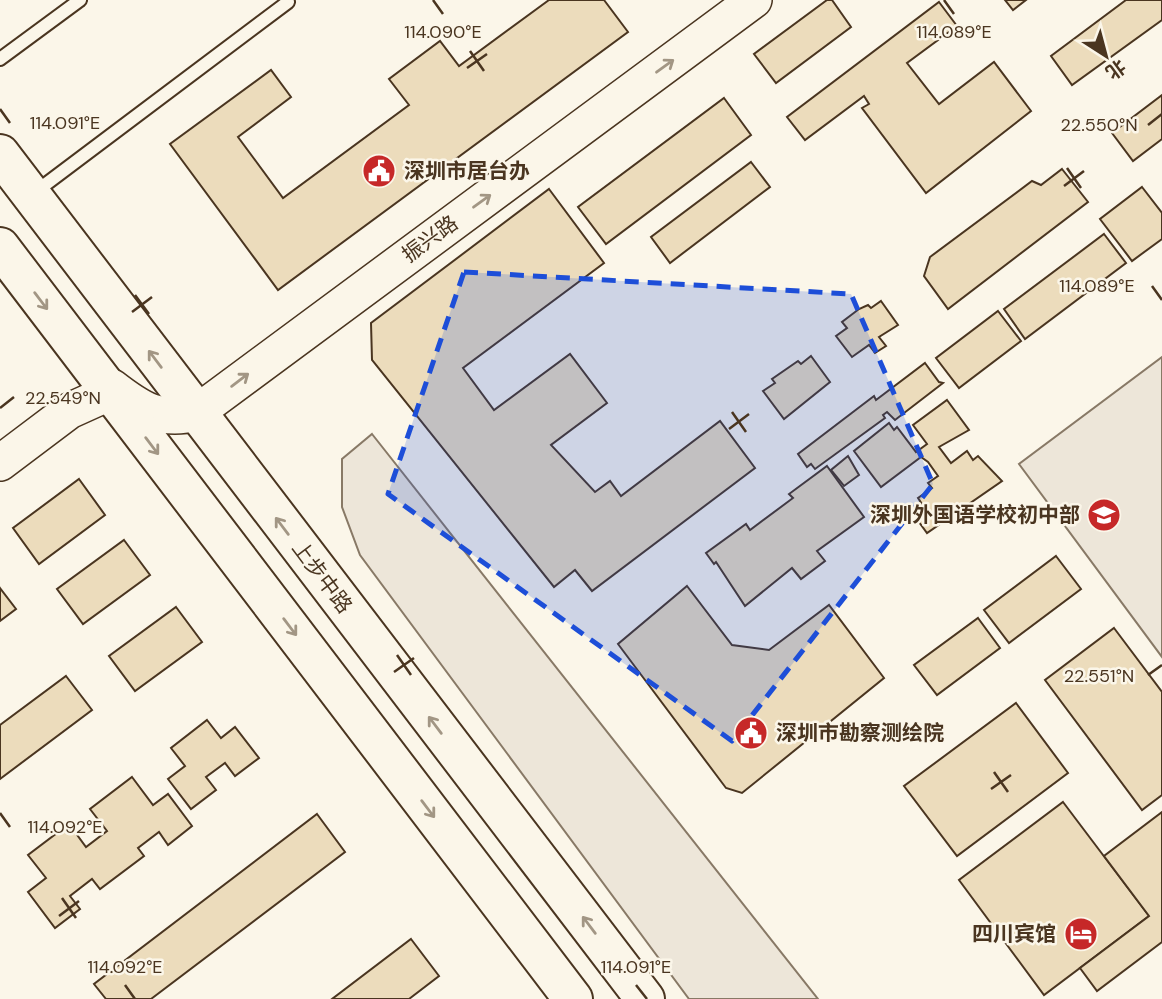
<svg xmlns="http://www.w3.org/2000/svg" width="1162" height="999" font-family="'DM Sans','Noto Sans SC',sans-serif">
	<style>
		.green { fill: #ede6d9; stroke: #887966; stroke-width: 2 }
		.building { fill: #ecdcbc; stroke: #4a3520; stroke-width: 2 }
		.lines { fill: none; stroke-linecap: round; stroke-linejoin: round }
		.lane-casing { stroke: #4a3520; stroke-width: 16 }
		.secondary-casing { stroke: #4a3520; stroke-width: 38 }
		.primary-casing { stroke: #4a3520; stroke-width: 42 }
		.lane { stroke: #fbf6e9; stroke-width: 12 }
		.secondary { stroke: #fbf6e9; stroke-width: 35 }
		.primary { stroke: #fbf6e9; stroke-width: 38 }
		.oneway { stroke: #a29684 }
		.marked { fill: #1d4ed8; fill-opacity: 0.2; stroke: #1d4ed8; stroke-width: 5; stroke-dasharray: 14 9; stroke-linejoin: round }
		.ticks { fill: none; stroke: #4a3520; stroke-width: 2.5 }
		.labels { text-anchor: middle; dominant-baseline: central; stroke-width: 5; stroke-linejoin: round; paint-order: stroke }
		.poi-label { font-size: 21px; font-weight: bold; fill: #4a3520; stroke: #fbf6e9; text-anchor: start }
		.street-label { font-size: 21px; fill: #4a3520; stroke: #fbf6e9 }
		.ticks-label { font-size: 18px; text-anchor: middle; fill: #4a3520; stroke: #fbf6e9; stroke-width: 5; stroke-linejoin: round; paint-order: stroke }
	</style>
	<rect width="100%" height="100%" fill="#fbf6e9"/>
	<!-- green -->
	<g class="green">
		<polygon points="1162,357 1162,657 1019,464"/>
		<polygon points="372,434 818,999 689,999 360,555 342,507 342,459"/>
	</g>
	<!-- building -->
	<g class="building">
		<polygon points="549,0 604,0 628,32 278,290 170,144 271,70 291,97 238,137 283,198 409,105 389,79 440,41 459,66"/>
		<polygon points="827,0 832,0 851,27 776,83 754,54"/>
		<polygon points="1005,0 1026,0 1013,10"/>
		<polygon points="1126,0 1162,0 1162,20 1072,85 1051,56"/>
		<polygon points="939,2 957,26 907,63 939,104 994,62 1031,111 926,193 862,108 869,104 864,96 805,140 787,117"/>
		<polygon points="1162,95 1162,139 1133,161 1112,133"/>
		<polygon points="724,98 751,135 606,244 578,207"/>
		<polygon points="751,162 770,187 670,263 651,237"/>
		<polygon points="1062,169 1088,202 948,309 924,276 930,257 1032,181 1041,185"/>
		<polygon points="1142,187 1162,213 1162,239 1132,261 1100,219"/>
		<polygon points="549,189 604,263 463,368 494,410 570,354 607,403 551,445 595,492 610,481 621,496 720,421 755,468 592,591 575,570 554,587 372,360 371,323"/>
		<polygon points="1104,234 1126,263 1025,339 1004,309"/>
		<polygon points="881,301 898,325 879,337 886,346 875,353 869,345 852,357 836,336 847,328 842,322 859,309 868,305 871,308"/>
		<polygon points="998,311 1021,341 959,388 936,358"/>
		<polygon points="811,356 830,382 784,419 763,391 775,383 772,379 798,361 801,364"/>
		<polygon points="925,363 939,382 943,383 895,420 887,412 883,415 885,418 815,469 811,464 807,467 798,454 874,396 876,400"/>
		<polygon points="947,400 969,430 939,447 951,463 967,451 973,460 978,456 1002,481 927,533 916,518 926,510 918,498 932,488 928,483 938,476 928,462 921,457 881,487 854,451 889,423 894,430 897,427 916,452 927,444 913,425"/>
		<polygon points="848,456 859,475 844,486 831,470"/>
		<polygon points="827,466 864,517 817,551 825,561 801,579 792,568 745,606 716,562 714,564 706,553 746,524 750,530 793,498 789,494"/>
		<polygon points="79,479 105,515 39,564 13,528"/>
		<polygon points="124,540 150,575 83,624 57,589"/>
		<polygon points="1056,556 1081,589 1009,643 984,610"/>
		<polygon points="687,586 732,645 769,650 829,605 884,678 742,793 726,788 618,644"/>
		<polygon points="0,588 16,609 0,621"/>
		<polygon points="176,607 202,642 135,691 109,656"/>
		<polygon points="978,618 1000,648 937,695 914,665"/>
		<polygon points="1114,628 1162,692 1162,795 1142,810 1045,680"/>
		<polygon points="66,676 92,710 0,779 0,725"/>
		<polygon points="1016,703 1068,773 957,856 904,786"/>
		<polygon points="207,720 221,738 235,727 259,758 235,776 225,763 206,777 216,790 191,809 168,779 185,766 171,748"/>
		<polygon points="132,777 153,805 168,794 192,826 168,845 159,832 138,848 144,856 100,889 92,879 70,896 80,909 55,928 28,892 46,878 28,855 69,824 86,847 107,831 90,809"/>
		<polygon points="1063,802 1149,916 1044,995 959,880"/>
		<polygon points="1162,812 1162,942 1097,991 1080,968 1149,916 1104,856"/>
		<polygon points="317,814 345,852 151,999 106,999 94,984"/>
		<polygon points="411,939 439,976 409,999 332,999"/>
	</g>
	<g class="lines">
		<defs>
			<g id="lane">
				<polyline points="0,59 80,0"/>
				<polyline points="34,193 288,2"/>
			</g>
			<g id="secondary">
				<path d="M 112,387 C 139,408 161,423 196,413 L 754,0"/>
				<polyline points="0,463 69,411 111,392"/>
			</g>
			<g id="primary">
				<polyline points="0,154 645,999"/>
				<polyline points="0,247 573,999"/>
			</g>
		</defs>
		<!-- lane casing -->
		<use href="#lane" class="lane-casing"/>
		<!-- secondary casing -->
		<use href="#secondary" class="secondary-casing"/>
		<!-- primary casing -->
		<use href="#primary" class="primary-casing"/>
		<!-- lane -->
		<use href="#lane" class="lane"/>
		<!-- secondary -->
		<use href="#secondary" class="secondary"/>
		<!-- primary -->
		<use href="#primary" class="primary"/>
	</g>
	<!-- one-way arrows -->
	<defs><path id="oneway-shaft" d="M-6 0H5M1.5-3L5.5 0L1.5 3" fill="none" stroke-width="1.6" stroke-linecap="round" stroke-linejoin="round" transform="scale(1.75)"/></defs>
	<g class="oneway">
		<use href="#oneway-shaft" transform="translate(665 66) rotate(-36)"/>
		<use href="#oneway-shaft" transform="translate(482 201) rotate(-36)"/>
		<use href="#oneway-shaft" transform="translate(41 301) rotate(53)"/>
		<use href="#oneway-shaft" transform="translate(155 359) rotate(-127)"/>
		<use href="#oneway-shaft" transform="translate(240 380) rotate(-37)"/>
		<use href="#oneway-shaft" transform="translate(152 446) rotate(53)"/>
		<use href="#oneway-shaft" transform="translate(282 526) rotate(-127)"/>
		<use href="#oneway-shaft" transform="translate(290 627) rotate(53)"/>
		<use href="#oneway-shaft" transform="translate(435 725) rotate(-127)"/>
		<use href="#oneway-shaft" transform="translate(428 809) rotate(53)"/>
		<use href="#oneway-shaft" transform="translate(589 925) rotate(-127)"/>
	</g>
	<!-- marked area -->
	<path class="marked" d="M 464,272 L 851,294 L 933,484 L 732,741 L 388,494 Z"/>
	<!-- ticks -->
	<path class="ticks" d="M 433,0 L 443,14M 944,0 L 954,14M 470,51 L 484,71M 467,68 L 487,54M 0,109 L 10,123M 1148,125 L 1162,114M 1067,168 L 1081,188M 1064,186 L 1084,171M 1152,286 L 1162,300M 135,295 L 149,314M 132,312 L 152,297M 0,408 L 14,397M 732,412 L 746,432M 729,429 L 749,414M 397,655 L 411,675M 394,672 L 414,658M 1148,675 L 1162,665M 994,772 L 1008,792M 991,789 L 1011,775M 0,813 L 10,827M 62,898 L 76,918M 59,916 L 79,901M 125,985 L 135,999M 636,985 L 647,999"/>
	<!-- icons -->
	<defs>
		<symbol id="civic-disc" viewBox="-11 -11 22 22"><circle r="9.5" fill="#c62828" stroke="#fbf6e9"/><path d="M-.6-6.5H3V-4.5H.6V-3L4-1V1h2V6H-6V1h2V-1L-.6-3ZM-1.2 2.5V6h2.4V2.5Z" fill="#fff"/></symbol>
		<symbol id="school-disc" viewBox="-11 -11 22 22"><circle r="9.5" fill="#c62828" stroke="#fbf6e9"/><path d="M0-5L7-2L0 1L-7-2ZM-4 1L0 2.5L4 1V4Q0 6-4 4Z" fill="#fff"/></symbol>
		<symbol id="hotel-disc" viewBox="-11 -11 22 22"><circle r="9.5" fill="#c62828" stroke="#fbf6e9"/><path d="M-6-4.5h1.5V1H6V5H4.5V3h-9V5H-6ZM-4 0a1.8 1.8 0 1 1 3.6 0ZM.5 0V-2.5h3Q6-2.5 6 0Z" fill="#fff"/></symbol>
	</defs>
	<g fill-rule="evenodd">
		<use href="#civic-disc" x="360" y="152" width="38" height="38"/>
		<use href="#school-disc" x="1085" y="496" width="38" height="38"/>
		<use href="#civic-disc" x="732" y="714" width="38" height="38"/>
		<use href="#hotel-disc" x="1062" y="915" width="38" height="38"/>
	</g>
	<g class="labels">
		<!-- poi labels -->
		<g class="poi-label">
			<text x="404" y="171">深圳市居台办</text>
			<text x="1080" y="515" text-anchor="end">深圳外国语学校初中部</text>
			<text x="776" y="733">深圳市勘察测绘院</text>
			<text x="1056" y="934" text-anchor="end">四川宾馆</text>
		</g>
		<!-- street labels -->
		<g class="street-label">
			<text transform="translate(430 239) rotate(-36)">振兴路</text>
			<text transform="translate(322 577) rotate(53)">上步中路</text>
		</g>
	</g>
	<g class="ticks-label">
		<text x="443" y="38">114.090°E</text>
		<text x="954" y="38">114.089°E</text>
		<text x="65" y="129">114.091°E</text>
		<text x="1099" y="131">22.550°N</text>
		<text x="1097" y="292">114.089°E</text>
		<text x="63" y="404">22.549°N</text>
		<text x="1099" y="682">22.551°N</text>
		<text x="65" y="833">114.092°E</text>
		<text x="125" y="973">114.092°E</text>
		<text x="636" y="973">114.091°E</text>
	</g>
	<!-- north arrow -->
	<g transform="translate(1106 56) rotate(144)" stroke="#fbf6e9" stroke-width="5" paint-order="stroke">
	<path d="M0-5L12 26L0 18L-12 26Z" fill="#4a3520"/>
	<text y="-10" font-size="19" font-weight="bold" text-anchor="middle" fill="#4a3520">北</text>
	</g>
</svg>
